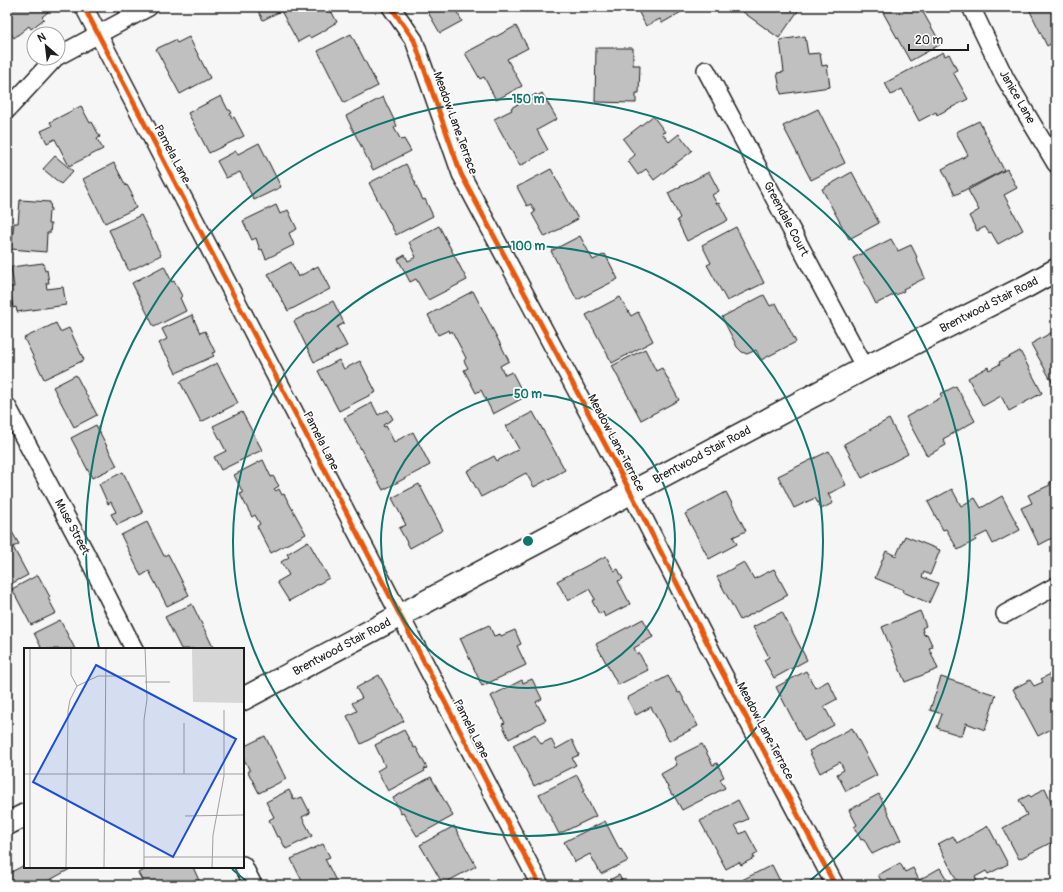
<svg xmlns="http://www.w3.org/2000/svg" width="1063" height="892" font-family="Pangolin,sans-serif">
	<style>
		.building { fill: #c0c0c0; stroke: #1c1c1c }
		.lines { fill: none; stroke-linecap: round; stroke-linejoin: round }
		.street-casing { stroke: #1c1c1c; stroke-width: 20 }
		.secondary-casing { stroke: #1c1c1c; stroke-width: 25 }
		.street { stroke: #fff; stroke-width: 17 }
		.secondary { stroke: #fff; stroke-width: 22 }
		.cycleway-casing { stroke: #fff; stroke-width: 8 }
		.cycleway { stroke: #e8590c; stroke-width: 5 }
		.ring { fill: none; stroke: #0f766e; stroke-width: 2 }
		.labels { text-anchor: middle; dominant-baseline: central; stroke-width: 3.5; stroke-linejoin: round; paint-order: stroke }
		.street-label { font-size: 12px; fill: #1c1c1c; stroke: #fff }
		.inset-road { fill: none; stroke: #9f9f9f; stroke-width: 1 }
		.view { fill: #1d4ed8; fill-opacity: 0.15; stroke: #1d4ed8; stroke-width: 2 }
		.inset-edge { fill: none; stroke: #1c1c1c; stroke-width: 2 }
		.centre { fill: #0f766e; stroke: #fff; stroke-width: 2 }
		.ring-label { font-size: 12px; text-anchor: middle; font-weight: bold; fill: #0f766e; stroke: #fff; stroke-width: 3.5; stroke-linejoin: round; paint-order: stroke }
	</style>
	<rect width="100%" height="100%" fill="#f6f6f6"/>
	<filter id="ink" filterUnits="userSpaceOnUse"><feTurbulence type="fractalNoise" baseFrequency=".025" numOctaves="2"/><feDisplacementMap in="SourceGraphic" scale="8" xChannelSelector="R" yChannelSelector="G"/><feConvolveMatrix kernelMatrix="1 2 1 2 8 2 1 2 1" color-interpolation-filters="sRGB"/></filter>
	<g filter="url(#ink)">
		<!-- building -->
		<g class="building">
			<polygon points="7,7 46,7 49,11 42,17 44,19 31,29 29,26 14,38 7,29"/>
			<polygon points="256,7 329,7 337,22 327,28 327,29 310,38 309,36 298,42 281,11 263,20"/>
			<polygon points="425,7 454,7 462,21 440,33"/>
			<polygon points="636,7 690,7 662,23 660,19 646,26"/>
			<polygon points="736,7 798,7 800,8 779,38"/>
			<polygon points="880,7 920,7 941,44 910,61"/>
			<polygon points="1028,7 1056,7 1056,41 1047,46"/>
			<polygon points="516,26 528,48 507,59 522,86 496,100 484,77 480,79 465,53"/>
			<polygon points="351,34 378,86 344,103 318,51"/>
			<polygon points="805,36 808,54 820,53 822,66 827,65 830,87 781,94 777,73 784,72 780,40"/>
			<polygon points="189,37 210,78 180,94 156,49 175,40 177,43"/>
			<polygon points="596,48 633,48 633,65 640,65 639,93 636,93 636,103 595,102"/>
			<polygon points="943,52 945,56 949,54 957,70 953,72 968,99 937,115 936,112 919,121 902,89 891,95 885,83"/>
			<polygon points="542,93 557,119 537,130 548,150 520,166 494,119 512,110 511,108 536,94 537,96"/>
			<polygon points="221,96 228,110 230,110 232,113 230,114 232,118 234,117 244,136 209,153 188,113"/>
			<polygon points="383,97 397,126 394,128 401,140 404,139 411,151 373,170 346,116"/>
			<polygon points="81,106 90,123 92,122 100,137 97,139 103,149 69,166 55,139 47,143 41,131 52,126 50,122"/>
			<polygon points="818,109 845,163 811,180 783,126"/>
			<polygon points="653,116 665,132 662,133 669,142 679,134 692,151 654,180 646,169 638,175 628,161 635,155 623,139"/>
			<polygon points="979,121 1004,170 955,195 942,169 968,155 956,132"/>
			<polygon points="259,143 281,187 254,200 240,172 226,178 217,161 236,151 238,154"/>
			<polygon points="55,156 73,171 61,184 43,169"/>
			<polygon points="114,163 126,186 127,185 133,196 131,196 136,208 105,223 83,179"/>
			<polygon points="406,164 416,184 415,184 423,200 425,199 433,216 396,235 369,183"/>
			<polygon points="551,169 578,219 545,237 532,214 535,212 531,204 527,206 517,187"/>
			<polygon points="1007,169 1017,188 1004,195 1023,230 998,244 991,232 989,233 985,227 977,231 969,216 979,210 968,190"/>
			<polygon points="709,172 719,191 712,195 717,204 719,203 728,220 687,241 677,220 680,218 668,193"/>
			<polygon points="852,172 879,223 849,239 822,189"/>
			<polygon points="20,200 50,202 51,211 49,211 48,224 51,224 50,233 47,233 46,252 11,249 14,223 18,223"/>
			<polygon points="276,205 280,214 288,210 297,229 289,233 294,245 266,259 262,249 260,250 256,238 252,240 243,221"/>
			<polygon points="141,215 161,255 129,271 109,230"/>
			<polygon points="439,226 467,280 428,300 416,279 410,282 398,259 405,255 408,261 416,257 409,242"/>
			<polygon points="736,227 764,283 727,301 707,265 711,263 702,245"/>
			<polygon points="580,236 593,260 605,254 618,279 577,300 551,251"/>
			<polygon points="891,239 898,251 911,245 917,257 916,258 925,278 903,289 904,291 896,295 895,294 876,304 853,258"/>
			<polygon points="291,262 298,277 318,266 330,289 288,311 268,274"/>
			<polygon points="43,263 45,271 47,270 49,283 46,283 47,289 63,287 66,305 17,312 16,307 13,308 10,287 14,287 11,267"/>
			<polygon points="164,266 172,282 174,281 182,296 180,298 186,311 154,327 132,283"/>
			<polygon points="473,291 509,361 500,366 505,375 512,372 525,397 493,414 481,390 476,393 464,370 468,368 464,361 466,358 452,331 450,333 449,330 438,335 428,315"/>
			<polygon points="764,295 770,306 776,303 796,342 761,360 756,350 747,354 742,352 737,347 722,317"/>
			<polygon points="620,297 631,316 638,312 653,341 612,363 586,315"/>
			<polygon points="333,301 344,323 337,327 347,346 314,362 294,321"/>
			<polygon points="192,315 200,333 205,331 215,352 212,353 214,356 176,373 166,354 165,355 159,343 167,339 162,329"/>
			<polygon points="56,323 60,332 69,328 84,360 44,379 24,338"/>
			<polygon points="1056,330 1056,389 1031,344"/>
			<polygon points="645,349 656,371 662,368 679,400 641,420 612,366"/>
			<polygon points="1020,351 1042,393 1009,411 1001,396 983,406 968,378 988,367 989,370 1000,364 999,362"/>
			<polygon points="339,360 344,369 360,361 376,392 339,411 318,371"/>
			<polygon points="217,363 238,403 201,422 180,382"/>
			<polygon points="76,375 97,415 74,427 53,387"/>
			<polygon points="956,386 975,421 943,439 946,445 927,456 906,417 942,397 940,394"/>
			<polygon points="372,403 378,415 388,410 393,419 383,425 384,427 386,426 394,442 413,432 430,465 383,490 344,418"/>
			<polygon points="242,412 262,450 221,470 214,457 226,451 213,426"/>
			<polygon points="533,412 565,470 534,487 526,473 481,497 467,471 494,456 497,461 519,449 506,426"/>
			<polygon points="889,419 908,454 862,478 844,444"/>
			<polygon points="96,425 117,466 92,478 71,438"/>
			<polygon points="829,451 846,485 828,494 833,503 821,509 815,498 794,508 778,476"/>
			<polygon points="263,460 271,477 273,476 279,486 274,489 276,491 279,489 282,495 284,494 306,534 271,553 257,526 260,524 255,515 252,517 240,494 243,493 234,475"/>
			<polygon points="123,472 143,513 117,525 111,514 116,512 111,502 108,504 99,484"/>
			<polygon points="1056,480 1056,529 1053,531 1056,536 1039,545 1021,508 1032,503 1028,495 1050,485 1049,483"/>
			<polygon points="419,484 443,530 410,548 399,528 406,525 392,498"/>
			<polygon points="952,489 961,506 975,498 981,508 1002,496 1020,530 993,544 987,532 975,538 976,540 958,550 946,529 943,530 928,502"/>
			<polygon points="726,492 746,531 733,537 737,544 709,559 685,514"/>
			<polygon points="147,522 164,556 168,554 189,595 167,606 149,571 141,576 121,535"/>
			<polygon points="12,532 19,544 13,547 28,575 7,586 7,535"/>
			<polygon points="905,536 940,550 930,575 924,572 922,577 938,583 929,603 903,592 904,590 875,578 886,551 896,556"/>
			<polygon points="308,541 329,578 289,601 277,582 289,575 281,562 289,557 287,554"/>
			<polygon points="606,556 614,571 618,569 623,579 618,581 630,604 605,617 603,612 599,614 592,601 595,599 589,589 568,601 557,581"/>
			<polygon points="744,562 754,579 774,569 788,595 740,620 717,577"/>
			<polygon points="38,575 50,597 48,598 56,613 31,625 12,589"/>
			<polygon points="192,604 213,647 208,649 181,649 165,617"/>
			<polygon points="920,611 926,626 922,628 924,635 927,634 933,647 929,648 938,669 905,682 882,627"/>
			<polygon points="782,612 807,660 774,678 764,660 769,657 753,627"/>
			<polygon points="643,619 653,637 634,648 637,654 639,653 648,670 618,685 596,644"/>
			<polygon points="60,620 75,649 37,649 41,647 34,633"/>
			<polygon points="489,625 494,636 500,634 501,636 515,630 521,644 517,646 526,665 482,686 460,638"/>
			<polygon points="806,671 815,688 828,681 837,699 824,706 834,725 804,741 776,687"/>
			<polygon points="1056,671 1056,721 1053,723 1055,727 1038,736 1013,689 1030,680 1034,686 1043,682 1041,679"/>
			<polygon points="379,675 404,721 361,744 347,716 357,711 352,703 362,698 356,688"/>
			<polygon points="668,676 678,693 680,692 698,726 669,741 651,707 636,715 627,698"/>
			<polygon points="941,677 996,695 985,730 966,723 962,736 937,728 942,714 930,710"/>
			<polygon points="532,679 542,699 536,702 546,720 509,739 502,724 505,723 491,696 522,680 523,683"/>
			<polygon points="852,728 877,775 846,791 837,774 844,770 840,762 820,773 809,751"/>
			<polygon points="404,730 414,748 416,747 427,768 424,769 425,771 388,791 377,771 385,766 375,745"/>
			<polygon points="535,734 541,744 551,739 556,749 572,740 579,755 572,758 576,765 534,786 513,745"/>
			<polygon points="265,736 286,779 259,793 248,772 250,771 243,757 243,747"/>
			<polygon points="702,744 713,765 717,763 724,777 720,779 725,788 682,810 673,794 672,795 661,774 677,765 674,758"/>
			<polygon points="577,775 585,790 583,791 596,816 559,834 539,794"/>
			<polygon points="431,777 453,816 417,836 403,813 401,814 393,798"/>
			<polygon points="1045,788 1056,812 1056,843 1051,845 1050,843 1019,859 1003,828 1027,815 1019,800 1029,795 1031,797"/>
			<polygon points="289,790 294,800 302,797 310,813 302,817 312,836 286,849 279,836 277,837 269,820 274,817 266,802"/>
			<polygon points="879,794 901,840 872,854 864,839 861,840 854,827 857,825 849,810"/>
			<polygon points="738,800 748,819 735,825 740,834 746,831 758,853 753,856 754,858 741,865 739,862 726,869 700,821"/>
			<polygon points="605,821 620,850 621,849 628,861 601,874 590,854 575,862 564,842"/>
			<polygon points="454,826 476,866 443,884 420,845"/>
			<polygon points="988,826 1008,864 988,874 986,871 975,877 979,885 959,885 938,844 953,836 957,843"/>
			<polygon points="323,844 330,857 325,859 338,885 304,885 291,859"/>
			<polygon points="900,863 905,872 913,868 919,880 940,868 950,885 884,885 878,875"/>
			<polygon points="25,865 25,867 69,867 70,869 48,881 51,885 13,885 7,874"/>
			<polygon points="772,865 782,885 745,885 742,880"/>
			<polygon points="150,867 193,867 201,885 145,885 138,873"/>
			<polygon points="619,875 624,885 600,885"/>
			<polygon points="469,879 472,885 456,885"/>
		</g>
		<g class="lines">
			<defs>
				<g id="street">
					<polyline points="84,7 540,885"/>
					<polyline points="391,7 414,40 461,174 631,493 720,668 835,885"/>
					<polyline points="971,7 1005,78 1056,164"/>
					<polyline points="58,56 149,7"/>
					<polyline points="706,70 865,368"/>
					<polyline points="7,110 55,58"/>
					<polyline points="7,406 86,554 134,649"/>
					<polyline points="1005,614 1056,586"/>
					<polyline points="243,865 253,885"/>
				</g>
				<g id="secondary">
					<polyline points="243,699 865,368 1029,285 1056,270"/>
					<polyline points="7,824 25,815"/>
				</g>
			</defs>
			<!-- street casing -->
			<use href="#street" class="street-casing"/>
			<!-- secondary casing -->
			<use href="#secondary" class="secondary-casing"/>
			<!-- street -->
			<use href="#street" class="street"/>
			<!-- secondary -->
			<use href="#secondary" class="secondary"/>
			<defs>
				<g id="cycleway">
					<polyline points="84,7 540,885"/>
					<polyline points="391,7 414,40 461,174 631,493 720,668 835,885"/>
				</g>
			</defs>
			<!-- cycleway casing -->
			<use href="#cycleway" class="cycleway-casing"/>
			<!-- cycleway -->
			<use href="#cycleway" class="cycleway"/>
		</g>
	</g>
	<!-- distance rings -->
	<g class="ring">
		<circle cx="528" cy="541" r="147"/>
		<circle cx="528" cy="541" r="295"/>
		<path d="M250 884A442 442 0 0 1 232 869M99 648A442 442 0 1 1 806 884"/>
	</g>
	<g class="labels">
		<!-- street labels -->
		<g class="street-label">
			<text transform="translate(1017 97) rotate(60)">Janice Lane</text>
			<text transform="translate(455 123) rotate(70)">Meadow Lane Terrace</text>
			<text transform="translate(172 154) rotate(62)">Pamela Lane</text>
			<text transform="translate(786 219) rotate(62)">Greendale Court</text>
			<text transform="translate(989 305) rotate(-27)">Brentwood Stair Road</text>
			<text transform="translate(321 441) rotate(63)">Pamela Lane</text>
			<text transform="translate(616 443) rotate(62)">Meadow Lane Terrace</text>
			<text transform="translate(702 455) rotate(-28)">Brentwood Stair Road</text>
			<text transform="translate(72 527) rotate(62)">Muse Street</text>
			<text transform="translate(342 647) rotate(-28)">Brentwood Stair Road</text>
			<text transform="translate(471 729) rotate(63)">Pamela Lane</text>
			<text transform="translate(765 731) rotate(62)">Meadow Lane Terrace</text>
		</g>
	</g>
	<!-- overview -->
	<g transform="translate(24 648)">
		<rect width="220" height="220" fill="#f6f6f6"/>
		<path d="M 168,0 L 220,0 L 220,55 L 169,54 Z" fill="#d6d6d6"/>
		<path class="inset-road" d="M 47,0 L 47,27 L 53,38M 121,34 L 146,34M 160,75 L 160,126M 0,126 L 220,126M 161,168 L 220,167M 120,209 L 220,209M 6,220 L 6,0M 42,220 L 44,63 L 46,52 L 53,38 L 74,28 L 121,28M 80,220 L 82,0M 120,220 L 120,72 L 123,51 L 121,0M 188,220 L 189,187 L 200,128 L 200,62"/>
		<path class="view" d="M 72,17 L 212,91 L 149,209 L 9,134 Z"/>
		<rect width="220" height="220" class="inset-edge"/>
	</g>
	<circle cx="528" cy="541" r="6" class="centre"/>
	<g class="ring-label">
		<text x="528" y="103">150 m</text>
		<text x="528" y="250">100 m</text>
		<text x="528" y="398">50 m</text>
	</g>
	<!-- margin -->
	<rect width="1063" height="892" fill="none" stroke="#fff" stroke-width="24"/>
	<rect x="12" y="12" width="1039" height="868" fill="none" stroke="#1c1c1c" stroke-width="1.5" filter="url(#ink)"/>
	<!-- north arrow -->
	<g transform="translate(46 46) rotate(332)"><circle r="19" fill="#ffffff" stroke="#a4a4a4"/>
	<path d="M0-3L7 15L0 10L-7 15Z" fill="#1c1c1c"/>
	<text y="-6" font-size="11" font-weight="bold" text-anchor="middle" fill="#1c1c1c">N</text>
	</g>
	<!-- scale -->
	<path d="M909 44v6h59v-6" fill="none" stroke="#1c1c1c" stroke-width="2"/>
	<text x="915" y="44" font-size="12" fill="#1c1c1c" stroke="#ffffff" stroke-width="3" paint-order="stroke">20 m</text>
</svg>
